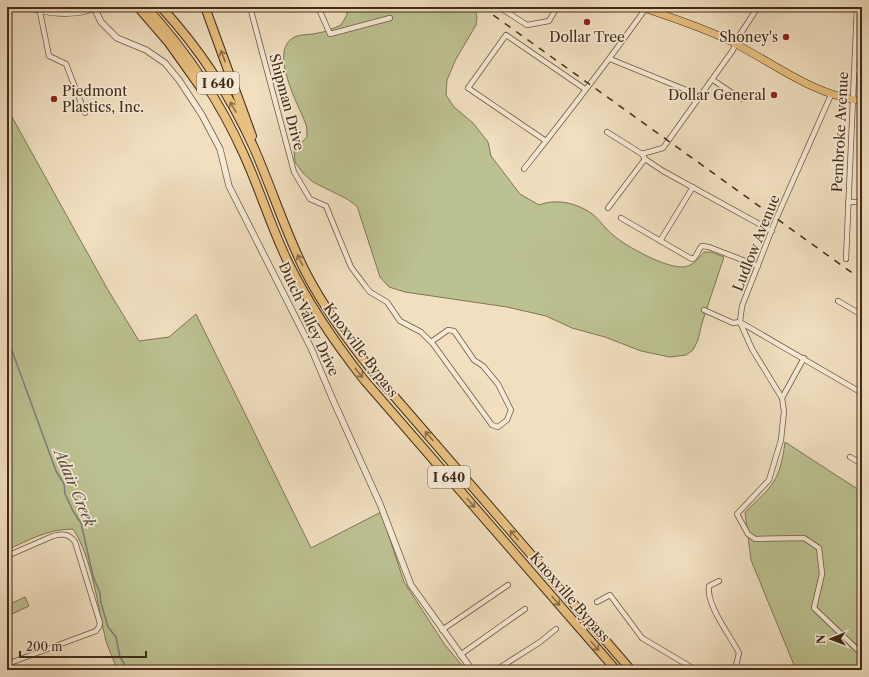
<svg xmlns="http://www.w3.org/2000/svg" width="869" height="677" font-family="'Libre Caslon Text',serif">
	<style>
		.green { fill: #bcc191; stroke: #7f7654 }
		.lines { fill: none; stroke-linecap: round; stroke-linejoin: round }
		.stream { stroke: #7b807c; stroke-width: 1.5 }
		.minor-casing { stroke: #6e5842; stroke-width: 6 }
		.tertiary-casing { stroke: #6e5842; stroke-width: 7 }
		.primary-casing { stroke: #422b18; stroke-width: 8 }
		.motorway-casing { stroke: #422b18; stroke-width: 10 }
		.minor { stroke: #f6ead6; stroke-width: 4.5 }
		.tertiary { stroke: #f6ead6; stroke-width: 5.5 }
		.primary { stroke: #e8c080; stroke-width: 7 }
		.motorway { stroke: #e8c080; stroke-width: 8 }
		.rail { stroke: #422b18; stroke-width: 1.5; stroke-dasharray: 7 7; stroke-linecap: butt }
		.oneway { stroke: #8d6e47 }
		.poi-dot { fill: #8f2418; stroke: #f6ead6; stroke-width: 1.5 }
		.labels { text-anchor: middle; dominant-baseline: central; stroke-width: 3.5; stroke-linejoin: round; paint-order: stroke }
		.shield { fill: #f6ead6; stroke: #786451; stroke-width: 1 }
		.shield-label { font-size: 13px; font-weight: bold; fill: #422b18 }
		.poi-label { font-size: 14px; fill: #422b18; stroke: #f6ead6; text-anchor: end }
		.street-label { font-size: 14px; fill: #422b18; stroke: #f6ead6 }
		.water-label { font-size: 15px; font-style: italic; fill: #5a4e42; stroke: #f6ead6 }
	</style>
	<rect width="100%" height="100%" fill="#f1dfc0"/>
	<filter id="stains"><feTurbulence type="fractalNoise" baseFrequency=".005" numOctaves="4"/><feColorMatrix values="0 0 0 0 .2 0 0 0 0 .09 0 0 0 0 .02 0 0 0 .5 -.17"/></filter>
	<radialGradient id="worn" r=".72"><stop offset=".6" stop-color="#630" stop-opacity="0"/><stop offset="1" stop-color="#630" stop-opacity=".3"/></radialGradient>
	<!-- green -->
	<g class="green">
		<path d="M 346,7 L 475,7 L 477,18 L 476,25 L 456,59 L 447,80 L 446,95 L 454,107 L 473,123 L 488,142 L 491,156 L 520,194 L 539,205 C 554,199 572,202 586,210 C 597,215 604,228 613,235 C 627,247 664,267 682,267 C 692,267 698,259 704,252 L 711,252 L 724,257 L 702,323 L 698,340 L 693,350 L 686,355 L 670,357 L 641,351 L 605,337 L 572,328 L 546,316 L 507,307 L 405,292 L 389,287 L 380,277 L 357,206 L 347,199 L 313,182 L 303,173 L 295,162 L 294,150 L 307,137 C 307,132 307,126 305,122 C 298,104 266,47 297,36 C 303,34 312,35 318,33 C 326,32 334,28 341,25 L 347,15 Z"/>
		<path d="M 7,108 L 108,290 L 139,341 L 169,337 L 196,314 L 311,548 L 381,512 L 404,582 L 445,645 L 466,670 L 117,670 C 114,660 109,651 106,641 C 98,608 92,557 73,529 C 48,529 29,540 7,550 Z"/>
		<path d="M 785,442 L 862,492 L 862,670 L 796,670 L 751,560 L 745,512 C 772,486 780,482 785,442 Z"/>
		<polygon points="25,597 29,606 12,614 8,605"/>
	</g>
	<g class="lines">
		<!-- stream -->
		<polyline class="stream" points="7,337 56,471 64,484 65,494 73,511 81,523 93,576 100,593 101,603 108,627 116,637 120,657 128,670"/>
		<defs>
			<g id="minor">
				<path d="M 25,7 C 48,14 70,17 94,9"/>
				<polyline points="250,7 294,172 310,199 326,206 351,267 366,287 370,292 387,302 400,321 421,332 433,344 492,425 498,427 507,420 511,410 498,384 483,366 474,360 454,331 448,330 431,342"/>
				<polyline points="318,7 330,34 390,18"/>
				<polyline points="499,7 527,25 549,21 557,7"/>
				<polyline points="40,12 49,56 66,64 85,113"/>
				<polyline points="610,59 701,96"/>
				<polyline points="855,70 862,71"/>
				<polyline points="713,80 741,99"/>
				<polyline points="831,95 776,219 742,306 740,322 752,349 782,398 784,411 781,440 769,480 737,514 748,534 755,539 804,538 819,548 822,574 814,608 862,654"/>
				<polyline points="607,132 642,154 645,159 663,171 772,231"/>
				<polyline points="546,141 468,88 506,35 585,89"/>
				<polyline points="642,154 663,148 733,50 737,39 758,7"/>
				<path d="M 524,169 C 566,116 607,63 646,8"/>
				<polyline points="848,202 862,202"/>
				<polyline points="608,208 645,159"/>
				<path d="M 621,218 L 690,258 L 693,259 C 698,255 698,249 702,246 L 709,247 L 758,266"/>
				<polyline points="660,241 693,187"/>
				<polyline points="846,259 857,7"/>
				<polyline points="838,301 862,315"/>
				<polyline points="704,310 733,323 740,322 862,393"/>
				<polyline points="782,398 804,358"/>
				<polyline points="850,457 862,464"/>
				<path d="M 7,556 L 53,536 C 63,533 69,534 75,542 L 100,623 L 99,627 L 96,631 L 7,664"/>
				<path d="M 719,581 L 709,586 C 706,605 730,635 739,653 L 735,670"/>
				<polyline points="597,602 610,595 642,638 696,670"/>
				<polyline points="442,630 508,585"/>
				<polyline points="460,655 525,609"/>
				<polyline points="496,670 540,642 556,629"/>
			</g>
			<polyline id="tertiary" points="94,7 101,22 117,38 146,50 165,63 179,80 202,115 220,149 229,186 311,348 333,400 380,504 411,585 472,670"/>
			<path id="primary" d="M 642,7 C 671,18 702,27 730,41 C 774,63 812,95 862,101"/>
			<g id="motorway">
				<polyline points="138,7 169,43 201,88"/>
				<path d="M 146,7 C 186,51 220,101 244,155 C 260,190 271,227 288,262 C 309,305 335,343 365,381 L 616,670"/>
				<path d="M 161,7 C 199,48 231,97 254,148 C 272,189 285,231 305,271 C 324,308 348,341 374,373 L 631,670"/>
				<polyline points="205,7 252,136"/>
			</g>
		</defs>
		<!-- minor casing -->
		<use href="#minor" class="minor-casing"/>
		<!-- tertiary casing -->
		<use href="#tertiary" class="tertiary-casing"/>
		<!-- primary casing -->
		<use href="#primary" class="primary-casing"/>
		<!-- motorway casing -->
		<use href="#motorway" class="motorway-casing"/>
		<!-- minor -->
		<use href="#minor" class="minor"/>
		<!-- tertiary -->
		<use href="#tertiary" class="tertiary"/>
		<!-- primary -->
		<use href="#primary" class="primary"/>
		<!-- motorway -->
		<use href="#motorway" class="motorway"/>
		<!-- rail -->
		<polyline class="rail" points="482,7 862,280"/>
	</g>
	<!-- one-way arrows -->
	<defs><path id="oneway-shaft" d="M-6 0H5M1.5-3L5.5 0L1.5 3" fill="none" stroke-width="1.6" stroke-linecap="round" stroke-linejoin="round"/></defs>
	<g class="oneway">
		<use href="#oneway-shaft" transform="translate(223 56) rotate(-111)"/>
		<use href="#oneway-shaft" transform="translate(233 107) rotate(-120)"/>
		<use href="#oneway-shaft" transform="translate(300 260) rotate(-116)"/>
		<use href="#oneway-shaft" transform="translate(359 373) rotate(51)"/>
		<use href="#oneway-shaft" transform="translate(429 436) rotate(-131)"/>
		<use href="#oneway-shaft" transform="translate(471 503) rotate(49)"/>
		<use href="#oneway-shaft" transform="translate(514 535) rotate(-131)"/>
		<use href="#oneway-shaft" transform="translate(556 601) rotate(49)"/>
		<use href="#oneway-shaft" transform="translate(595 646) rotate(49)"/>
	</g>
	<!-- markers -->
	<g class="poi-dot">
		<circle cx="587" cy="22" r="4"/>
		<circle cx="786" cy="37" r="4"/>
		<circle cx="774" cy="95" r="4"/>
		<circle cx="54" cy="99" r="4"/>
	</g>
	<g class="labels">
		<!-- shield labels -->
		<g class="shield">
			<rect x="197" y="72" width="42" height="22" rx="3"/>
			<rect x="428" y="466" width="42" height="22" rx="3"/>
		</g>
		<g class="shield-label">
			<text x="218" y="83">I 640</text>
			<text x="449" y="477">I 640</text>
		</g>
		<!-- poi labels -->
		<g class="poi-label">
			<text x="587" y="37" text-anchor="middle">Dollar Tree</text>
			<text x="778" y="37">Shoney's</text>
			<text x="62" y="91" text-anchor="start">Piedmont<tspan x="62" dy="16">Plastics, Inc.</tspan></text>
			<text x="766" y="95">Dollar General</text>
		</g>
		<!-- street labels -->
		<g class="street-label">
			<text transform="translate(287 102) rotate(75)">Shipman Drive</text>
			<text transform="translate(840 132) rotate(-87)">Pembroke Avenue</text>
			<text transform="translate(756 243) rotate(-68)">Ludlow Avenue</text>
			<text transform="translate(309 319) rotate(65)">Dutch Valley Drive</text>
			<text transform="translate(361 350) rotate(53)">Knoxville Bypass</text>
			<text transform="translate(570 597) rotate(49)">Knoxville Bypass</text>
		</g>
		<!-- water labels -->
		<g class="water-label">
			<text transform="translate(75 488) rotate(67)">Adair Creek</text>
		</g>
	</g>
	<!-- margin -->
	<rect width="869" height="677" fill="none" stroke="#f1dfc0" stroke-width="24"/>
	<rect x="8" y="8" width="853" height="661" fill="none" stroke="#422b18" stroke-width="2"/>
	<rect x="12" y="12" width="845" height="653" fill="none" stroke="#422b18"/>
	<!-- north arrow -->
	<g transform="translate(831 639) rotate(269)" stroke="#f6ead6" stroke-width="3" paint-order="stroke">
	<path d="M0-3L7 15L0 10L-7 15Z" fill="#422b18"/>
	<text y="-6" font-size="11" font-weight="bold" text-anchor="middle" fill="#422b18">N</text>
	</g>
	<!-- scale -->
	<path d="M20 651v6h126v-6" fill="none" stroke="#422b18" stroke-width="2"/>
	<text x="26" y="651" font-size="12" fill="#422b18" stroke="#f6ead6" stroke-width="3" paint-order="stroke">200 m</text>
	<rect width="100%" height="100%" filter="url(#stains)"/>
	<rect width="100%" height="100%" fill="url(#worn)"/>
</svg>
